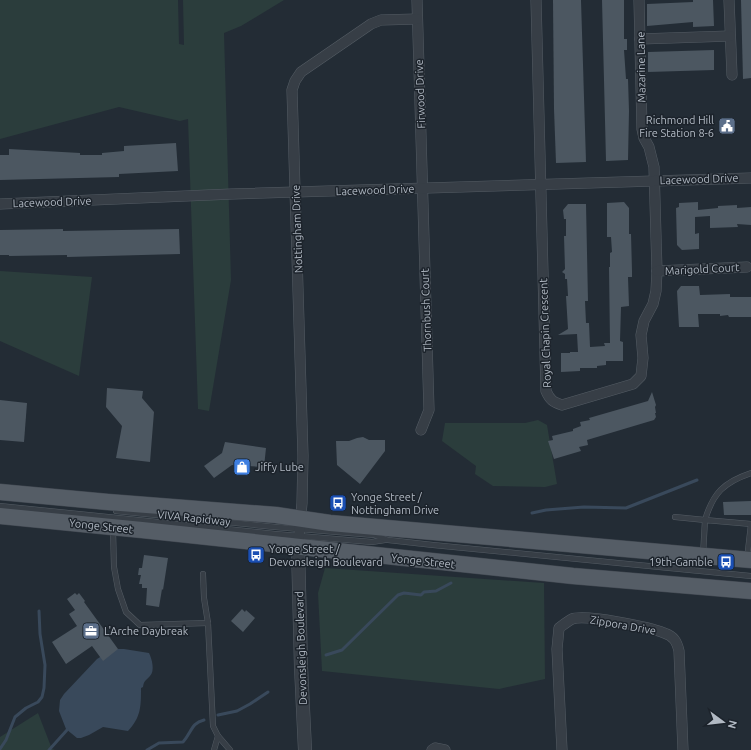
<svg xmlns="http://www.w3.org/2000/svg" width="751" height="750" font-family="Ubuntu,sans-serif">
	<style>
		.green { fill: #2b3d3c }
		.water { fill: #39495b }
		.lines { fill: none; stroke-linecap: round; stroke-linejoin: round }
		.stream { stroke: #39495b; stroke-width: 3 }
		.building { fill: #4c5761 }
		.service-casing { stroke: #545c64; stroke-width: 6 }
		.minor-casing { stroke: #545c64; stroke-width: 11 }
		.tertiary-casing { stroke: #545c64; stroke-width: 14 }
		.primary-casing { stroke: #404750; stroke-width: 17 }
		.service { stroke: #373e46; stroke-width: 5 }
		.minor { stroke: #373e46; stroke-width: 10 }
		.tertiary { stroke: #373e46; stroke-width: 13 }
		.primary { stroke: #555d66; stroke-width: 16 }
		.labels { text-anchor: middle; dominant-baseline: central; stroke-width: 3; stroke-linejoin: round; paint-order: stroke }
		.street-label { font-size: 11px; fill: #b1b9c3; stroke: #1c232b }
		.poi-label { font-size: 11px; fill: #b1b9c3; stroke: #1c232b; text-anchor: start }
	</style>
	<rect width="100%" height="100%" fill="#232c35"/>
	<!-- green -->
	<g class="green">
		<polygon points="0,0 178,0 179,44 184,45 183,0 284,0 241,26 224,33 231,280 209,411 198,409 188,119 180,121 119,107 0,139"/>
		<polygon points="0,271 92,277 79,376 0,341"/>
		<polygon points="538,420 547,425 557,484 545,487 493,486 475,474 476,466 442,441 445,423 525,423"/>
		<polygon points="325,568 544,583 545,679 499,689 322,671 318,593"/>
		<polygon points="38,713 52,749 55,750 0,750 0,737"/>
	</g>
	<!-- water -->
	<path class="water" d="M 113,649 L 124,649 L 149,653 C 152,659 155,671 150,676 C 146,681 144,680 143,687 L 141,688 C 141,707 141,717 128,731 L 103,727 L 89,735 L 81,738 L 77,738 L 66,729 L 59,711 L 60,700 L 64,694 L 97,659 Z"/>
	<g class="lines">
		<!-- stream -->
		<g class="stream">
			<polyline points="532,513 546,510 584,507 626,508 697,480"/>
			<polyline points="326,655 342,650 398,595 404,593 421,595 424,592 436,591 451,583"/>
			<polyline points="218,715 237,711 250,704 268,692"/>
			<polyline points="0,749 6,740 15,717 26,708 38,702 42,697 44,688 45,665 40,634 39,611"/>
			<polyline points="49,750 67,730"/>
			<path d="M 147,750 L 159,743 L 183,742 C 192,732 191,723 204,720"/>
		</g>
	</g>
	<!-- building -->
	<g class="building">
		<polygon points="553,0 581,0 586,162 556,163 554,109"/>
		<polygon points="602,0 624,0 624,39 627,39 627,50 624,50 626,79 628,79 629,111 628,160 606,161"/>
		<polygon points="693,0 713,0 714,26 693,27 693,22 647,26 647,4 693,2"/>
		<polygon points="741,0 751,0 751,78 743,79"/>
		<polygon points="714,50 714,70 648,72 648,52"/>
		<polygon points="176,143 178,171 119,174 119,177 0,180 0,155 9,155 9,149 80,153 80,155 102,155 102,153 124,151 124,146"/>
		<polygon points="624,202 629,208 629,234 631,234 632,271 632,277 628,277 629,306 621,307 620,341 623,342 623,361 606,361 606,365 597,366 597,368 580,368 580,371 561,372 561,353 570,353 570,352 578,352 577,334 558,335 568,329 566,296 568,296 567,279 565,279 565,274 562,272 565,269 564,236 566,236 566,219 564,219 563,210 568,204 586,204 588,301 585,301 586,323 589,323 590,347 605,346 604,343 610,343 609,267 610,267 610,253 612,252 611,237 607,237 607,203"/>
		<polygon points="698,202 698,210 718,208 718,206 737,205 737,208 751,207 751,225 737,224 738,227 710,228 710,216 695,217 695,234 699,233 699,249 682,250 677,245 676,208 679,207 679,203"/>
		<polygon points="63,229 63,231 179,229 180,254 67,257 67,255 9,256 9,255 0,255 0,230"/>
		<polygon points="681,286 699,286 700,295 730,294 730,297 751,297 751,317 729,317 728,315 720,316 720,314 698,314 699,327 679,327 677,291"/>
		<polygon points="107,388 143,391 142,398 154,412 150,462 116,458 122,426 106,407"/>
		<polygon points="652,392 656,405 655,407 656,413 655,413 656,417 654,420 587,440 588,445 579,447 581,451 554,459 548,441 553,440 552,436 573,431 573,429 581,426 580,422 590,420 589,418 648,401"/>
		<polygon points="0,400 27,403 24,442 0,440"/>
		<polygon points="363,437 369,440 385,440 385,451 360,484 337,465 336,441 349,441 357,438"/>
		<polygon points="225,442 266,448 264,467 232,465 214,478 204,466 222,453"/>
		<polygon points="751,501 751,515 724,515 723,502"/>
		<polygon points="144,555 168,558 163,590 162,589 159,607 146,605 147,588 142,588 142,584 139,584 141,575 138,575 139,568 142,568"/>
		<polygon points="75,593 77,595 79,593 85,601 84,602 118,649 103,661 92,646 66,664 52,642 77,626 69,614 75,610 67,599"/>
		<polygon points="242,609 245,612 246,610 255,618 243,632 231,621"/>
	</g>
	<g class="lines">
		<defs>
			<g id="service">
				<polyline points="0,506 275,534 372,542 385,540"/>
				<polyline points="116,511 275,527 374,535 388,540 433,545 751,576"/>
				<path d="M 675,517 L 705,520 C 713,493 724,482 751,473"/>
				<polyline points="113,530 114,567 118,589 126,612 140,625 208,623"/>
				<polyline points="703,555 705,520 751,524"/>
				<polyline points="747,559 751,524"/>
				<polyline points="203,574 204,598 208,623 213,726 218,736 230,750"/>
				<polyline points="214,750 218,736"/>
			</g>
			<g id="minor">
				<polyline points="417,0 429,410 421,430"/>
				<path d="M 536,0 L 546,391 C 550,400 553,402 562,405 L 633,384 L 641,376 L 643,358 L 641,335 L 644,321 L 653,304 L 656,291 L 657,271 L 654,167 L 649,147 L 644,138 L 642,129 L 639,0"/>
				<polyline points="729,0 732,75"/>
				<polyline points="640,39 730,36"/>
				<polyline points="0,204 232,194 751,178"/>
				<polyline points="657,271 747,267"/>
				<polyline points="298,547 302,503 303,456 292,90 295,81 301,72 371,24 381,20 417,19"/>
				<polyline points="432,750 435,748 445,750"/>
				<path d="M 562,750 L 557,649 L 559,628 C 563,625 568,621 572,619 C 585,614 650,627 664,633 C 674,636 677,642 679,651 L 683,750"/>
			</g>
			<polyline id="tertiary" points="298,547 301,667 305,750"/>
			<g id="primary">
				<polyline points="0,492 108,502 276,515 330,523 751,560"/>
				<polyline points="0,516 142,530 573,576 751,591"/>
			</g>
		</defs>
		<!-- service casing -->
		<use href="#service" class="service-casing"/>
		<!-- minor casing -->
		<use href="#minor" class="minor-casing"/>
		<!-- tertiary casing -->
		<use href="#tertiary" class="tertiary-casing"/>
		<!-- primary casing -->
		<use href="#primary" class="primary-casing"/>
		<!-- service -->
		<use href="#service" class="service"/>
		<!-- minor -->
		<use href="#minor" class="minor"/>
		<!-- tertiary -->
		<use href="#tertiary" class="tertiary"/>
		<!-- primary -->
		<use href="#primary" class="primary"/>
	</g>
	<!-- icons -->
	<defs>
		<symbol id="civic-square" viewBox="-11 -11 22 22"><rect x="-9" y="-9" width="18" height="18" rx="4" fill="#5c6f8a" stroke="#1c232b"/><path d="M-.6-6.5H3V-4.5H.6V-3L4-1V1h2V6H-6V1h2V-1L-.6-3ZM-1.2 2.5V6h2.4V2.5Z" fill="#fff"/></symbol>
		<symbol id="shop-square" viewBox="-11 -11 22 22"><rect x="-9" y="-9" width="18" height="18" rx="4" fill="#3f7fe0" stroke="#1c232b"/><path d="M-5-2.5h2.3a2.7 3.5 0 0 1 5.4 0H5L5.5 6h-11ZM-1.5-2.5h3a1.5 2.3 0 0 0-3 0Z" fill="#fff"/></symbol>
		<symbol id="bus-square" viewBox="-11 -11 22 22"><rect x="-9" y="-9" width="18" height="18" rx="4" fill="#1a4fb4" stroke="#1c232b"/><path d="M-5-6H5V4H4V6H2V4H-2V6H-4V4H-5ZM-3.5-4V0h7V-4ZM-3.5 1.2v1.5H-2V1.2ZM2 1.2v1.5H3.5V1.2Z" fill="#fff"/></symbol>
		<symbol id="office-square" viewBox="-11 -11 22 22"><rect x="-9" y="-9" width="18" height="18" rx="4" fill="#5c6f8a" stroke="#1c232b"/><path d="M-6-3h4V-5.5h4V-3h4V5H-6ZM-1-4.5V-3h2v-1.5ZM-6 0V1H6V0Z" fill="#fff"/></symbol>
	</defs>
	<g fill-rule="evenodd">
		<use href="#civic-square" x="717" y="116" width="20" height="20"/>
		<use href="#shop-square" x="232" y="457" width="20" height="20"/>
		<use href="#bus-square" x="328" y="493" width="20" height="20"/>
		<use href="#bus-square" x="246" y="545" width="20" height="20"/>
		<use href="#bus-square" x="716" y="552" width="20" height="20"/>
		<use href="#office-square" x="81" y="621" width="20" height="20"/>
	</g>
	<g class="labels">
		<!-- street labels -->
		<g class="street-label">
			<text transform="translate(641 67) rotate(-91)">Mazarine Lane</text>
			<text transform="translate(420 94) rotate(-92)">Firwood Drive</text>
			<text transform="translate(699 179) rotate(-2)">Lacewood Drive</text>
			<text transform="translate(375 190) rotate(-2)">Lacewood Drive</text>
			<text transform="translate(52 202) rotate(-2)">Lacewood Drive</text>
			<text transform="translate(297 229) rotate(-92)">Nottingham Drive</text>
			<text transform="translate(702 269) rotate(-3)">Marigold Court</text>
			<text transform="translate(426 310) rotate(-92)">Thornbush Court</text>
			<text transform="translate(545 333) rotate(-92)">Royal Chapin Crescent</text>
			<text transform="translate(194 518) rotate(6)">VIVA Rapidway</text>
			<text transform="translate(101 526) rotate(6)">Yonge Street</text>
			<text transform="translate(423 561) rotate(6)">Yonge Street</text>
			<text transform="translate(623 625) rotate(10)">Zippora Drive</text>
			<text transform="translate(301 648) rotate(-92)">Devonsleigh Boulevard</text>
		</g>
		<!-- poi labels -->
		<g class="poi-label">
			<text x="714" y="120" text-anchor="end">Richmond Hill<tspan x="714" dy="13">Fire Station 8-6</tspan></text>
			<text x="255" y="467">Jiffy Lube</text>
			<text x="351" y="497">Yonge Street /<tspan x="351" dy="13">Nottingham Drive</tspan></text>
			<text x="269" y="549">Yonge Street /<tspan x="269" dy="13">Devonsleigh Boulevard</tspan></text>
			<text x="713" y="562" text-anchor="end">19th-Gamble</text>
			<text x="104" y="631">L'Arche Daybreak</text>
		</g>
	</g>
	<!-- north arrow -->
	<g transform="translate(723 722) rotate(105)" stroke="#1c232b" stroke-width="3" paint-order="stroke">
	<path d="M0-3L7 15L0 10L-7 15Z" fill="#b1b9c3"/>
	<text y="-6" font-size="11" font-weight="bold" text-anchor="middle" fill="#b1b9c3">N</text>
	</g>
</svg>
